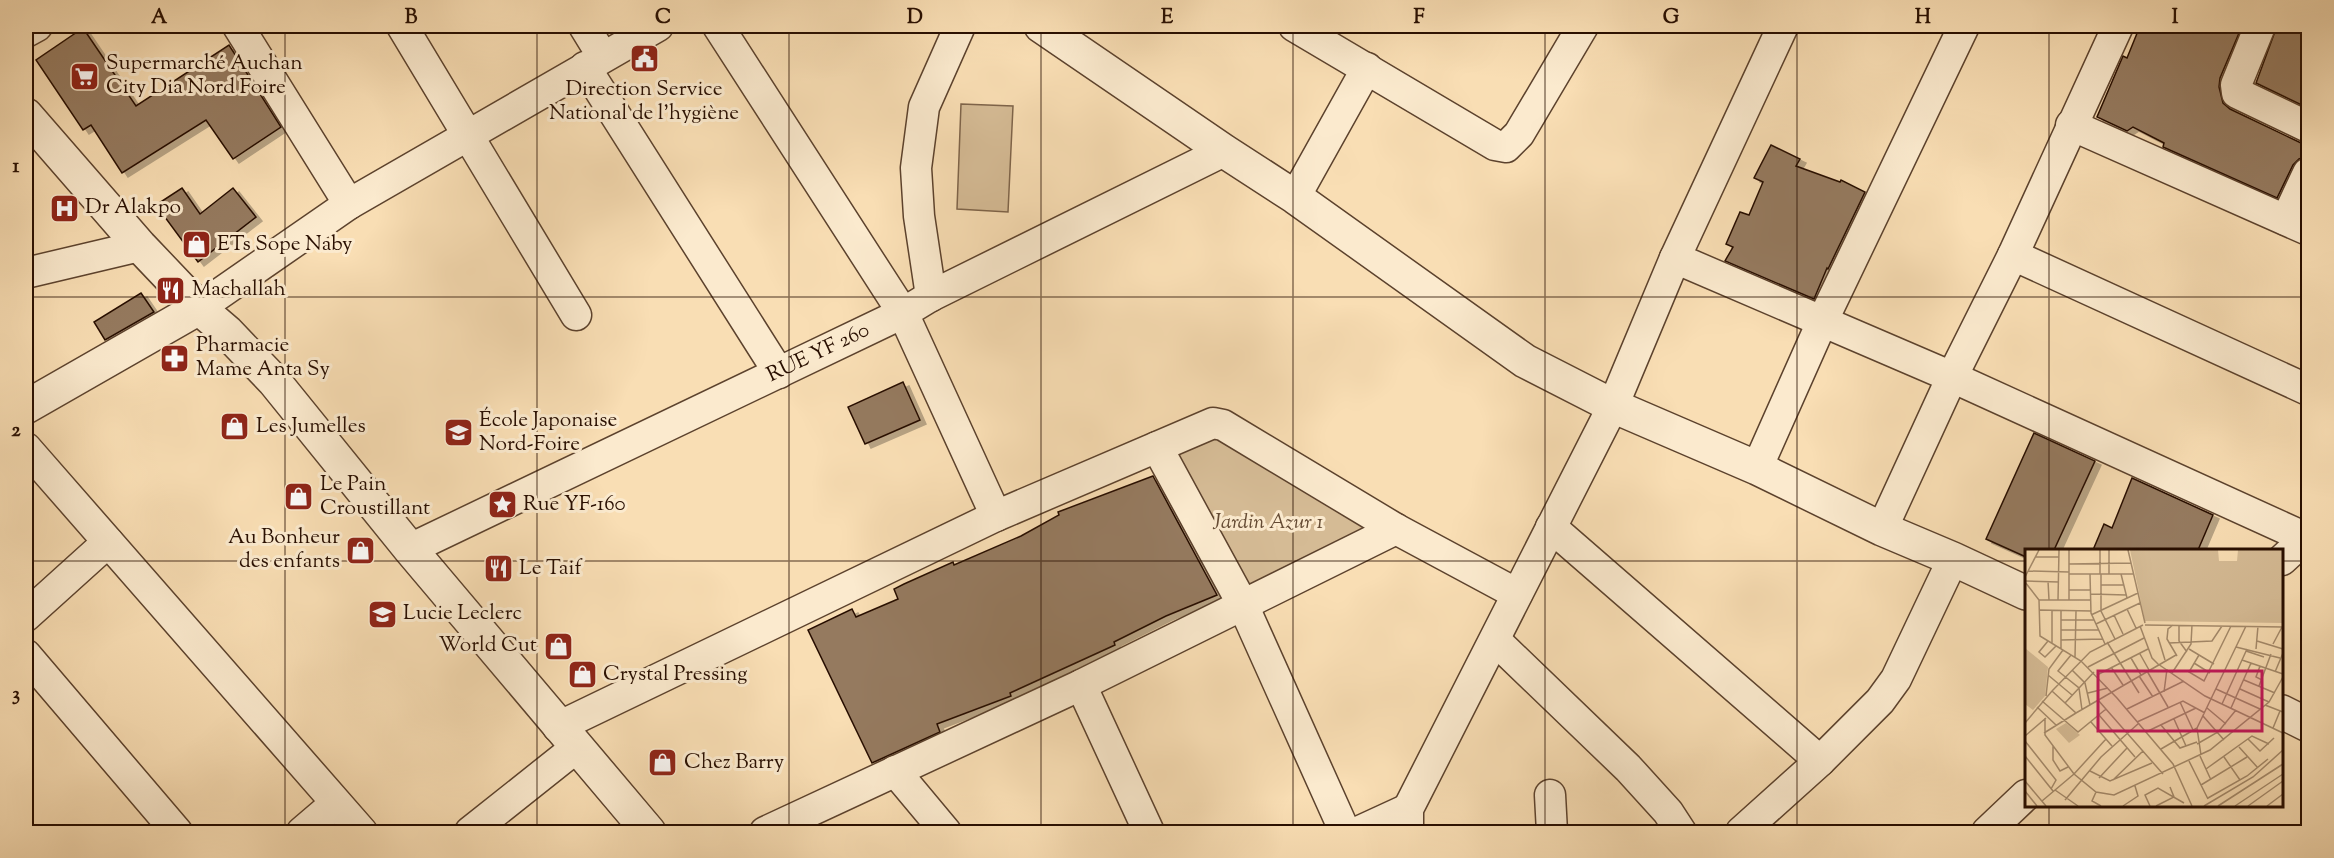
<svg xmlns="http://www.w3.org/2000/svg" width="2334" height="858" font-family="'Sorts Mill Goudy',serif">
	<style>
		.green { fill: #d5bb95; stroke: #7e644a; stroke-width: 1.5 }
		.building { fill: #957a5e; stroke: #280e00; stroke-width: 1.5; filter: url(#shadow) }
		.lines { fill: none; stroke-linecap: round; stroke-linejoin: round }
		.minor-casing { stroke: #5c422d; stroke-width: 33 }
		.tertiary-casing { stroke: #5c422d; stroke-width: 36 }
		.minor { stroke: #fbeace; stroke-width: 30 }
		.tertiary { stroke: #fbeace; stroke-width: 33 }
		.grid { fill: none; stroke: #280e00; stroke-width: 1.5; stroke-opacity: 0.55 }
		.labels { text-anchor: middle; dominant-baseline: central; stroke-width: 6; stroke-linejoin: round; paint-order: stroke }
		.poi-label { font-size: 21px; fill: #280e00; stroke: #fbeace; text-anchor: start }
		.street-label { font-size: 21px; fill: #280e00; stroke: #fbeace }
		.park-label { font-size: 21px; font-style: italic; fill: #654b34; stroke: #fbeace }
		.inset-road { fill: none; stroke: #a58b6c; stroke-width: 1.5 }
		.view { fill: #c2185b; fill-opacity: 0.15; stroke: #c2185b; stroke-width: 3 }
		.inset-edge { fill: none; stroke: #280e00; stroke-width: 3 }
		.neatline { fill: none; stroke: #280e00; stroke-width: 2 }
		.grid-label { font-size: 20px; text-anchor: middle; font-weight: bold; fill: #280e00 }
	</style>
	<defs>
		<filter id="shadow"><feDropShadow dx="6" dy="4" stdDeviation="0" flood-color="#0004"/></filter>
	</defs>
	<rect width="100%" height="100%" fill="#f9deb4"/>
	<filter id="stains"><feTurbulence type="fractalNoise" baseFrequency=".00333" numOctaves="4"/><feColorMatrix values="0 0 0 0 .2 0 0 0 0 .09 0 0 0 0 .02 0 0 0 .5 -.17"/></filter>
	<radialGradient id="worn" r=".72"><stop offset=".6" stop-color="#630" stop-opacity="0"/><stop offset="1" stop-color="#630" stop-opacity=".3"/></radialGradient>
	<!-- green -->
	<g class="green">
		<polygon points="961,104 1013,106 1008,212 957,209"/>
		<polygon points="1213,432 1376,528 1246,591 1171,450"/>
	</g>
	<!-- building -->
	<g class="building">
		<polygon points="2140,26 2242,26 2220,78 2219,87 2223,103 2230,109 2301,143 2308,144 2308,156 2299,159 2293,165 2277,198 2163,147 2164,143 2133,127 2127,131 2097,117 2123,56 2127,58"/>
		<polygon points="2277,26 2308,26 2308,108 2256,83"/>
		<polygon points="83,28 136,106 229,45 281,127 233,159 206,120 122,173 91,125 83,130 36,60"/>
		<polygon points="1771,145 1800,159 1796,166 1840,182 1841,180 1865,192 1828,269 1827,268 1814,299 1725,261 1733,247 1726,244 1740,212 1749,215 1763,182 1754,178"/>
		<polygon points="182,188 200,214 233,188 256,217 198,262 156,205"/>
		<polygon points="141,293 154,312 105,340 94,322"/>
		<polygon points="903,382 920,420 865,444 848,407"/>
		<polygon points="2034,433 2095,461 2054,550 2026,550 2026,557 1986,539"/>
		<polygon points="1153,476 1217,595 1166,616 1114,642 1115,645 1010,693 1011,696 937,724 940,732 872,763 808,630 852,609 856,617 898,599 894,589 904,584 953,562 954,565 1021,536 1059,515 1058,512"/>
		<polygon points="2132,478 2213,515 2198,550 2093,550 2104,524 2112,528"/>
	</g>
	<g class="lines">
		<defs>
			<g id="minor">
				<polyline points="238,26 349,204"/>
				<polyline points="402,26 576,315"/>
				<polyline points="584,26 603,57"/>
				<polyline points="718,26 903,313 996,516"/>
				<polyline points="1294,26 1495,145 1506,147 1519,134 1583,26"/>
				<polyline points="2260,26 2236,85 2237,93 2308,127"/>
				<polyline points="26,32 37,26"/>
				<polyline points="585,67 779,373"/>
				<polyline points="2071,125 2308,230"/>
				<polyline points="1295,197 1367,68"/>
				<polyline points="2286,220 2308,173"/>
				<polyline points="2013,255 2308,390"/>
				<polyline points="1675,258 1952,377 2306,538"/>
				<polyline points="26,273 140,246"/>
				<polyline points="931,296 919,216 916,168 924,107 960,26"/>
				<polyline points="199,308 349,204 658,26"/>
				<polyline points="1157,447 1243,605 1345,832"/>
				<polyline points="26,448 362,832"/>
				<polyline points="1757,468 1822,322 1964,26"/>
				<polyline points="1551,527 1820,761"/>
				<polyline points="1882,529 1952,377 2013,255 2118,26"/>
				<path id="s1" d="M 410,549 L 903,313 L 931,296 L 1224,151"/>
				<polyline points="2282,560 2308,536"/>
				<polyline points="26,616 108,542"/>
				<polyline points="1495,640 1628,768 1668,812 1681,832"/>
				<polyline points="26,655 177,832"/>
				<polyline points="1081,685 1149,832"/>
				<polyline points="558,727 996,516 1213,423 1223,425 1396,529 1517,594"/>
				<polyline points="895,771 946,832"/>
				<polyline points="1550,795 1552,832"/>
				<polyline points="302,832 336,803"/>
				<polyline points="470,832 577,747"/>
				<polyline points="765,832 1081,685 1396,529"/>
				<polyline points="1358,832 1408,809"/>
				<polyline points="1408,832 1408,809 1613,406 1675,258 1783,26"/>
				<polyline points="1741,832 1820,761 1880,701 1896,679 1953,559"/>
				<polyline points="1987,832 2026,795"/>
			</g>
			<g id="tertiary">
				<polyline points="1041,26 1224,151 1295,197 1525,361 1613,406 1757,468 1882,529 1953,559 2026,593"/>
				<polyline points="26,115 140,246 199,308 227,332 274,381 410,549 649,832"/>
				<polyline points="26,407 199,308"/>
				<polyline points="2282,712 2308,725"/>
			</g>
		</defs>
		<!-- minor casing -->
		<use href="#minor" class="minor-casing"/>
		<!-- tertiary casing -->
		<use href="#tertiary" class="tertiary-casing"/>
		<!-- minor -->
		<use href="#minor" class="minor"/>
		<!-- tertiary -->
		<use href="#tertiary" class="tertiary"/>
	</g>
	<!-- grid -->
	<path class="grid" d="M 285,26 L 285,832M 537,26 L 537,832M 789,26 L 789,832M 1041,26 L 1041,832M 1293,26 L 1293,832M 1545,26 L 1545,832M 1797,26 L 1797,832M 2049,26 L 2049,550M 26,297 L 2308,297M 26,561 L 2026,561M 2282,561 L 2308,561M 2049,806 L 2049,832"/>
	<!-- icons -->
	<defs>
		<symbol id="civic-square" viewBox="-11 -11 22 22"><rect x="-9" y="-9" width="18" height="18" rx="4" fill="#8f2418" stroke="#fbeace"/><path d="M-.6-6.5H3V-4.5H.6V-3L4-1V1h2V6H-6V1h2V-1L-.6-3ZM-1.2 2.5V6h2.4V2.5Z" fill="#fff"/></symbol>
		<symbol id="supermarket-square" viewBox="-11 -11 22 22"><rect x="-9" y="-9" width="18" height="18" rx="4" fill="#8f2418" stroke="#fbeace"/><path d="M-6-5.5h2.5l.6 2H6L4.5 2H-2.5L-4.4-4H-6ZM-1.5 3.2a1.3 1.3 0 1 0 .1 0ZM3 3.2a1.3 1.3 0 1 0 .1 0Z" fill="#fff"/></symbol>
		<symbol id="hospital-square" viewBox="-11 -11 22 22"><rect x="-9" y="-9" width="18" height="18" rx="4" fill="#8f2418" stroke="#fbeace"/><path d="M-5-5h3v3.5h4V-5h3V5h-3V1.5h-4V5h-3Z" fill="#fff"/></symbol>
		<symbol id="shop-square" viewBox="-11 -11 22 22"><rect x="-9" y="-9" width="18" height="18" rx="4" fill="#8f2418" stroke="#fbeace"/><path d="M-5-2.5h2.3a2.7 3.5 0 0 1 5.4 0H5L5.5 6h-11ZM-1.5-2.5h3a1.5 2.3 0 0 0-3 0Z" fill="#fff"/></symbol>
		<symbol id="restaurant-square" viewBox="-11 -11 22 22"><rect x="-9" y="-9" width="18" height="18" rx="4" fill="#8f2418" stroke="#fbeace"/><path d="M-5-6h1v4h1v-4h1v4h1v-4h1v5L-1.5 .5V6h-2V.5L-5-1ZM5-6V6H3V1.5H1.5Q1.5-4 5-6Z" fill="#fff"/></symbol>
		<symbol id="pharmacy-square" viewBox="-11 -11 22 22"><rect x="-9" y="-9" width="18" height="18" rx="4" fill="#8f2418" stroke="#fbeace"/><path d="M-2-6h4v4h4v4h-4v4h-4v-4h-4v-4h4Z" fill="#fff"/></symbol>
		<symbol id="school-square" viewBox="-11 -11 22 22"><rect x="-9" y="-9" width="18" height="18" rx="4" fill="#8f2418" stroke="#fbeace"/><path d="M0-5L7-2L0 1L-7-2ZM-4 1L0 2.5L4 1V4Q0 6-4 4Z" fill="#fff"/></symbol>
		<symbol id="sight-square" viewBox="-11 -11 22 22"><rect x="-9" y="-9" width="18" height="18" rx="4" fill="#8f2418" stroke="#fbeace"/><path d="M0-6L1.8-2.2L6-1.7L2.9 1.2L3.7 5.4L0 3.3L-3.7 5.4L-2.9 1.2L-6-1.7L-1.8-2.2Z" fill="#fff"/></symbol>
	</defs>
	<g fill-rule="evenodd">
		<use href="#civic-square" x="628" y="42" width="33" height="33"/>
		<use href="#supermarket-square" x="68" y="60" width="33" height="33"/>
		<use href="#hospital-square" x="48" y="192" width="33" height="33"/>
		<use href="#shop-square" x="180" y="228" width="33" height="33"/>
		<use href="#restaurant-square" x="154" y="274" width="33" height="33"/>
		<use href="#pharmacy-square" x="158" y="342" width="33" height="33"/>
		<use href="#shop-square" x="218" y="410" width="33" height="33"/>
		<use href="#school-square" x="442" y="416" width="33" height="33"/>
		<use href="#shop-square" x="282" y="480" width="33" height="33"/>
		<use href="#sight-square" x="486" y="488" width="33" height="33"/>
		<use href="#shop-square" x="344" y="534" width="33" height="33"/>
		<use href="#restaurant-square" x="482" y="552" width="33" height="33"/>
		<use href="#school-square" x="366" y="598" width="33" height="33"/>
		<use href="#shop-square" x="542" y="630" width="33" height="33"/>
		<use href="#shop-square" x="566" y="658" width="33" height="33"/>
		<use href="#shop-square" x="646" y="746" width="33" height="33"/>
	</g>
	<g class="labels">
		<!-- poi labels -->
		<g class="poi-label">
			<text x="106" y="64">Supermarché Auchan<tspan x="106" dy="24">City Dia Nord Foire</tspan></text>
			<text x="644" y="90" text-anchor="middle">Direction Service<tspan x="644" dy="24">National de l'hygiène</tspan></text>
			<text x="85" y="208">Dr Alakpo</text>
			<text x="217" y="245">ETs Sope Naby</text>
			<text x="192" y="290">Machallah</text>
			<text x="196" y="346">Pharmacie<tspan x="196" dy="24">Mame Anta Sy</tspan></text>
			<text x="479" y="421">École Japonaise<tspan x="479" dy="24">Nord-Foire</tspan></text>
			<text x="256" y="427">Les Jumelles</text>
			<text x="320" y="485">Le Pain<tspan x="320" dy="24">Croustillant</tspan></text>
			<text x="523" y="505">Rue YF-160</text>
			<text x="340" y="538" text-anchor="end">Au Bonheur<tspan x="340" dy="24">des enfants</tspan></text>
			<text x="519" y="569">Le Taif</text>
			<text x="403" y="614">Lucie Leclerc</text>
			<text x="537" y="646" text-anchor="end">World Cut</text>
			<text x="603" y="675">Crystal Pressing</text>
			<text x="684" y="763">Chez Barry</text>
		</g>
		<!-- street labels -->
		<g class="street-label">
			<text stroke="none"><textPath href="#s1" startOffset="453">RUE YF 260</textPath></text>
		</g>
		<!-- park labels -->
		<g class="park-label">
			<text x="1268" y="523">Jardin Azur 1</text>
		</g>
	</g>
	<!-- overview -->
	<g transform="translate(2025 549)">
		<rect width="258" height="258" fill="#f9deb4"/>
		<path d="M 105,1 L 193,1 L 194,12 L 212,12 L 213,1 L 258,1 L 258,74 L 120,72 ZM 0,99 L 23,118 L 20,147 L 8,161 L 0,155 ZM 41,174 L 55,186 L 44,194 L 31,180 Z" fill="#d5bb95"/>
		<path class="inset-road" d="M 103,1 L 120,74M 10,8 L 34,8M 44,15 L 106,14M 3,22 L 44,23M 44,25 L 109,25M 65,25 L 66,64 L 80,95M 75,25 L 75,1M 76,25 L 76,62 L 90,90M 84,25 L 84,1M 96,25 L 102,49M 0,28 L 14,1M 0,32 L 34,33M 23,32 L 24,51M 0,33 L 14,51 L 15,87 L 56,112 L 92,149 L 148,215 L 167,257M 76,36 L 99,36M 44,41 L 66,41M 66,45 L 101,46M 14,51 L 66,51M 33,51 L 34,1M 44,51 L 44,1M 102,60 L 111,79M 15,61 L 66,62M 27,62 L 27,94M 36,62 L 36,100M 66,66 L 113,44M 89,66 L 98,85M 36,71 L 69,71M 71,75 L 115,54M 120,76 L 258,78M 148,76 L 143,80 L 142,90 L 152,107M 154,76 L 154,92 L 162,103M 115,77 L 127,109 L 133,115 L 180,147 L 258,184M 36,81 L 74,81M 133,88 L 140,111M 36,91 L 78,90M 23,92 L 14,103 L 20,108 L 31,97M 232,92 L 258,100M 82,93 L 114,144M 144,94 L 187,92 L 197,77M 248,95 L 257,78M 211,98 L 255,109M 164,100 L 189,115M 231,100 L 233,77M 221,102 L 239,108M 115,105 L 124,121M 46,106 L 33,122 L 54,139 L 57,161M 174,106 L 164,123 L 179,132 L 206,77M 50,108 L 51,62M 106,109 L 116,126M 217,111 L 258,125M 169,114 L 185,124M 235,117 L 231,128 L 237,131M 63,118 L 119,89M 86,118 L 98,136M 47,121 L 60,134 L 65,156M 122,122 L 143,158M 250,123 L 258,104M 147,124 L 166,95 L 167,76M 23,126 L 47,146M 72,126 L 123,100M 114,127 L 128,148M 219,131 L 250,144M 234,137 L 246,105M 191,140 L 235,160M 215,140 L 244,153M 27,142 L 65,103 L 118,76M 139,143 L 142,120M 63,144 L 83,139M 21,147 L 24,120 L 38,101M 73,151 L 138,225M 17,152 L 53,183 L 81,160M 155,153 L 168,181M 40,154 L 69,123M 197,155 L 222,100M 240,156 L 258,163M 12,158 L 31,176M 182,159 L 201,175M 206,159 L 226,114M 102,160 L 159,132M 74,166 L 110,208M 178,167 L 199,191M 20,169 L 20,186 L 49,225 L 71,243 L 89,246 L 185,201 L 244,153 L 258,128M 149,170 L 161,197M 66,173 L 87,197M 112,173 L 158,152 L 180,164M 0,174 L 27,142 L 51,164 L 151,106M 136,176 L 155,199 L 172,193M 248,179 L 255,162M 121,183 L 171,159M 19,184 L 51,164M 0,187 L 21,169M 223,190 L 235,202 L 249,189M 0,192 L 31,231 L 26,240M 172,195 L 193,183 L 211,161M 28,197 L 28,211 L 35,222 L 43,218M 214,198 L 233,219M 136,200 L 172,179M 176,206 L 172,179 L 221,77M 0,207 L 28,242M 175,207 L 186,231M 199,208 L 215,231M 164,212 L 183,250M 181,220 L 227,187 L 244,195M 65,222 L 85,232 L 127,214M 74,229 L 102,199M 88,231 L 118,202M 0,232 L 21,257M 176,236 L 222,208M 30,241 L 53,257M 0,242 L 12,257M 71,243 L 67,252 L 76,257M 183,249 L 222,227 L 243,210M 40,251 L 76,208 L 114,174M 17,252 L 49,225 L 81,190M 98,257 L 113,247 L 110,237M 125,257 L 120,246 L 133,239 L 159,254M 131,257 L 149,248 L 145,238M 179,257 L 228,228 L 258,201M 193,257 L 258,215M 210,257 L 258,225M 223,257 L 258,232M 242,257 L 258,245"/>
		<path class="view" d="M 73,122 L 237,122 L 237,182 L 73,182 Z"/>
		<rect width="258" height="258" class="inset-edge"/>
	</g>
	<!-- margin -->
	<rect width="2334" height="858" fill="none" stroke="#f9deb4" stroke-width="66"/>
	<rect x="33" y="33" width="2268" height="792" class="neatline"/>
	<g class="grid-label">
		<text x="159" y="23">A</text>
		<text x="411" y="23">B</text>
		<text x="663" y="23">C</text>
		<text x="915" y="23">D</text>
		<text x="1167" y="23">E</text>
		<text x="1419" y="23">F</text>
		<text x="1671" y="23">G</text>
		<text x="1923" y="23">H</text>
		<text x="2175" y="23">I</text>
		<text x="16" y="172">1</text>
		<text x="16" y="436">2</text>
		<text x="16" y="700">3</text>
	</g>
	<rect width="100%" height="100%" filter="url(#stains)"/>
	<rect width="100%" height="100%" fill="url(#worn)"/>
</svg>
